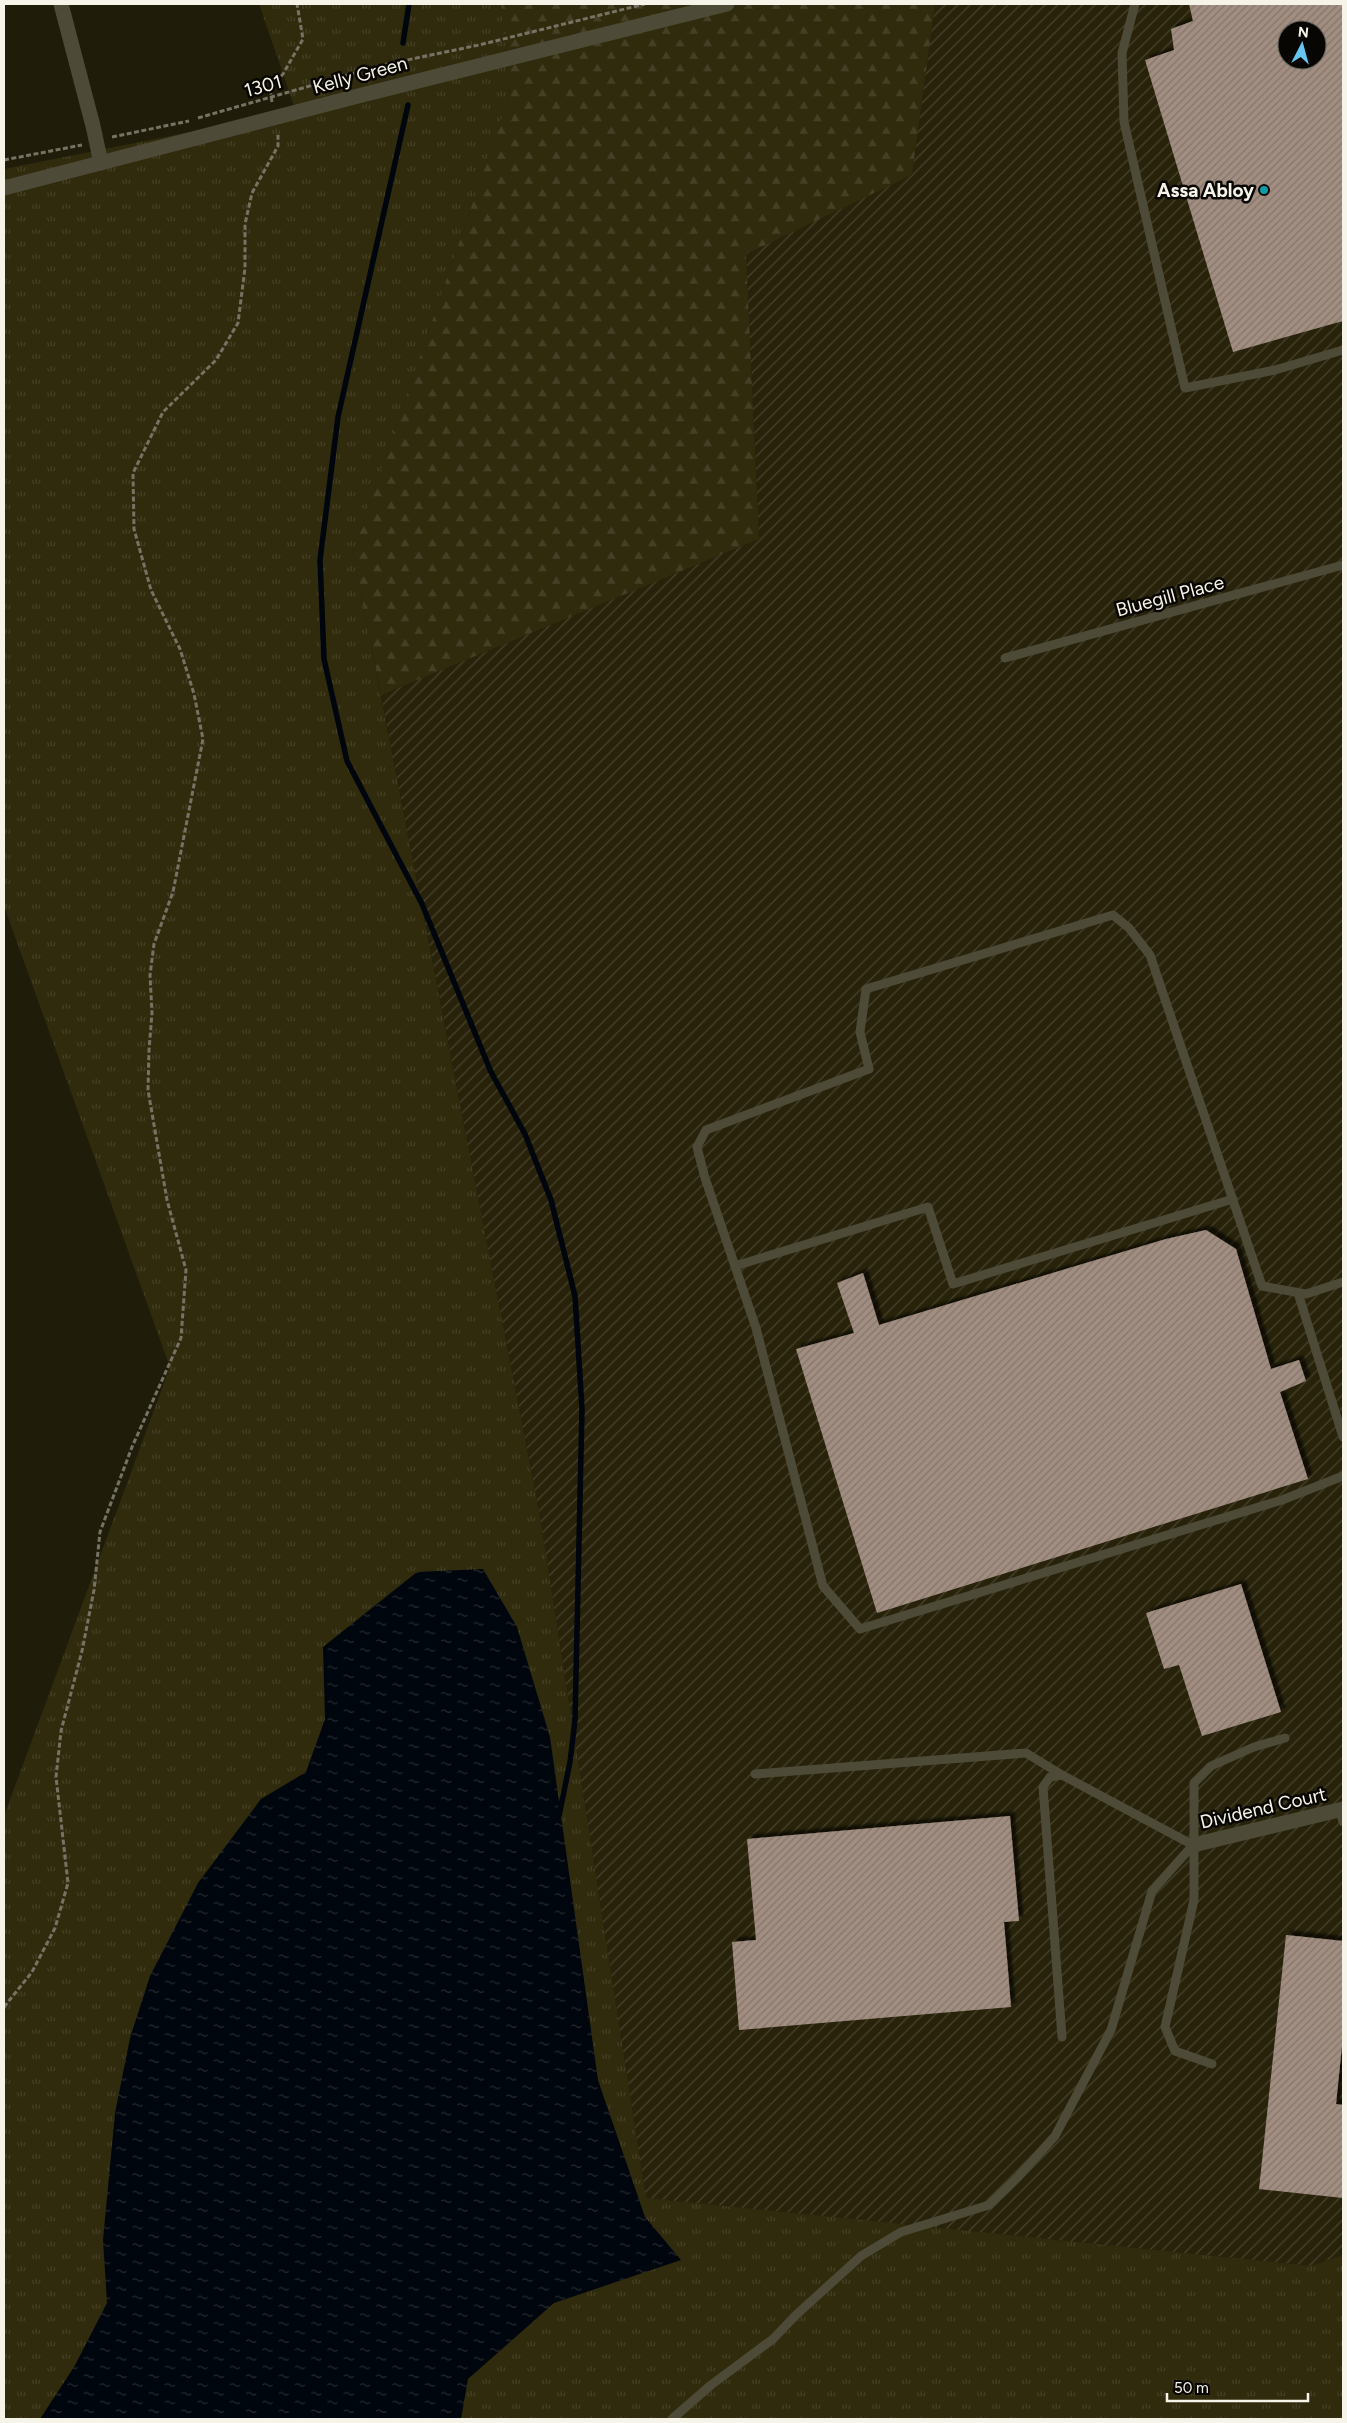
<svg xmlns="http://www.w3.org/2000/svg" width="1347" height="2423" font-family="Figtree,sans-serif">
	<style>
		.industrial { fill: url(#industrial-furrows); fill-rule: evenodd }
		.grass { fill: url(#grass-tufts) }
		.forest { fill: url(#forest-firs) }
		.water { fill: url(#water-ripples) }
		.lines { fill: none; stroke-linecap: round; stroke-linejoin: round }
		.stream { stroke: #00060d; stroke-width: 5.5 }
		.building { fill: url(#building-hatch); fill-rule: evenodd; filter: url(#shadow) }
		.path { stroke: #767364; stroke-width: 3; stroke-dasharray: 5 2.5; stroke-linecap: butt }
		.service { stroke: #4d4a37; stroke-width: 9 }
		.minor { stroke: #4d4a37; stroke-width: 15 }
		.culture-dot { fill: #0f9aa8; stroke: #080602; stroke-width: 2 }
		.labels { text-anchor: middle; dominant-baseline: central; stroke-width: 5; stroke-linejoin: round; paint-order: stroke }
		.street-label { font-size: 19px; fill: #f6f4e8; stroke: #080602 }
		.poi-label { font-size: 19px; font-weight: bold; fill: #f6f4e8; stroke: #080602; text-anchor: end }
	</style>
	<defs>
		<pattern id="industrial-furrows" width="10" height="10" patternUnits="userSpaceOnUse" patternTransform="scale(1.25)"><rect width="10" height="10" fill="#272209"/><path d="M-1 1l2-2M0 10L10 0M9 11l2-2" fill="none" stroke="#47432d"/></pattern>
		<pattern id="grass-tufts" width="24" height="20" patternUnits="userSpaceOnUse" patternTransform="scale(1.25)"><rect width="24" height="20" fill="#312b0e"/><path d="M3 7l-1-3M5 7V3M7 7l1-3M15 17l-1-3M17 17v-4M19 17l1-3" fill="none" stroke="#454025"/></pattern>
		<pattern id="forest-firs" width="22" height="20" patternUnits="userSpaceOnUse" patternTransform="scale(1.25)"><rect width="22" height="20" fill="#312b0e"/><path d="M5 1l3.5 6h-7zM16 11l3.5 6h-7z" fill="#454025"/></pattern>
		<pattern id="water-ripples" width="26" height="14" patternUnits="userSpaceOnUse" patternTransform="scale(1.25)"><rect width="26" height="14" fill="#00060d"/><path d="M2 4q2-2 4 0t4 0M15 11q2-2 4 0t4 0" fill="none" stroke="#262b30"/></pattern>
		<pattern id="building-hatch" width="6" height="6" patternUnits="userSpaceOnUse" patternTransform="scale(1.25)"><rect width="6" height="6" fill="#a28d81"/><path d="M-1 1l2-2M0 6l6-6M5 7l2-2" fill="none" stroke="#83756c"/></pattern>
		<filter id="shadow"><feDropShadow dx="4.5" dy="-4.5" stdDeviation="1" flood-color="#0009"/></filter>
	</defs>
	<rect width="100%" height="100%" fill="#1f1c0a"/>
	<!-- industrial -->
	<path class="industrial" d="M 935,4 L 1343,4 L 1343,2255 L 1311,2266 L 646,2198 L 540,1517 L 381,695 L 759,539 L 746,254 L 912,175 ZM 1287,30 L 1317,30 L 1317,60 L 1287,60 Z"/>
	<!-- grass -->
	<polygon class="grass" points="259,4 501,4 510,94 353,552 540,1517 646,2198 1311,2266 1343,2255 1343,2419 4,2419 4,1816 170,1367 4,906 4,169 296,111"/>
	<!-- forest -->
	<polygon class="forest" points="501,4 935,4 912,175 746,254 759,539 381,695 353,552 510,94"/>
	<!-- water -->
	<polygon class="water" points="483,1569 517,1627 550,1737 598,2080 645,2217 681,2260 554,2303 468,2379 461,2419 40,2419 74,2367 107,2303 103,2240 115,2113 130,2038 150,1976 198,1883 261,1799 306,1772 325,1719 323,1647 417,1572"/>
	<g class="lines">
		<!-- stream -->
		<g class="stream">
			<polyline points="403,43 409,4"/>
			<polyline points="408,105 338,417 320,560 324,659 347,761 422,904 491,1072 525,1134 551,1200 575,1296 582,1409 575,1720 570,1762 559,1816"/>
		</g>
	</g>
	<!-- building -->
	<g class="building">
		<path d="M 1189,4 L 1343,4 L 1343,321 L 1233,352 L 1145,60 L 1174,50 L 1171,29 L 1193,21 ZM 1287,30 L 1317,30 L 1317,60 L 1287,60 Z"/>
		<polygon points="1206,1230 1236,1249 1271,1369 1299,1360 1306,1381 1280,1392 1308,1479 877,1613 796,1349 854,1333 837,1283 863,1273 879,1325 1166,1239"/>
		<polygon points="1241,1584 1281,1712 1202,1736 1179,1665 1164,1669 1146,1613"/>
		<polygon points="1010,1816 1019,1921 1004,1922 1011,2007 739,2030 732,1942 756,1940 747,1839"/>
		<polygon points="1286,1935 1343,1941 1343,2036 1336,2104 1343,2105 1343,2198 1259,2189"/>
	</g>
	<g class="lines">
		<!-- path -->
		<g class="path">
			<polyline points="272,102 270,89 283,74 303,39 297,4"/>
			<polyline points="198,118 383,65 479,45 645,4"/>
			<polyline points="112,137 189,121"/>
			<polyline points="4,160 82,145"/>
			<polyline points="4,2007 32,1972 55,1928 68,1883 56,1777 61,1731 82,1651 94,1590 100,1532 132,1447 181,1338 186,1270 167,1200 148,1090 149,1050 152,1013 150,975 154,944 173,892 203,739 194,694 180,649 151,590 134,529 133,473 163,412 216,360 238,323 245,268 245,224 252,193 278,146 278,133"/>
		</g>
		<!-- service -->
		<g class="service">
			<polyline points="1135,4 1122,53 1124,122 1185,388 1275,370 1343,350"/>
			<polyline points="1005,658 1343,565"/>
			<polyline points="735,1266 928,1207 953,1284 1233,1199"/>
			<polyline points="1343,1282 1306,1294 1262,1286 1150,955 1129,928 1113,915 866,989 860,1032 869,1069 706,1130 697,1147 705,1178 756,1328 823,1586 860,1629 1282,1500 1343,1476"/>
			<polyline points="1298,1293 1343,1437"/>
			<polyline points="755,1774 1026,1753 1062,1775"/>
			<polyline points="1340,1810 1343,1822"/>
			<polyline points="1062,2037 1043,1787 1050,1777 1062,1775 1193,1845"/>
			<polyline points="1212,2064 1175,2051 1165,2027 1194,1900 1194,1783 1211,1766 1254,1747 1285,1738"/>
			<polyline points="672,2419 711,2385 773,2339 796,2315 861,2256 901,2232 989,2205 1017,2178 1055,2136 1111,2030 1152,1891 1193,1845"/>
		</g>
		<!-- minor -->
		<g class="minor">
			<polyline points="61,4 93,126 101,163"/>
			<polyline points="4,188 362,95 727,4"/>
			<polyline points="1193,1845 1343,1809"/>
		</g>
	</g>
	<!-- markers -->
	<circle class="culture-dot" cx="1264" cy="190" r="5"/>
	<g class="labels">
		<!-- street labels -->
		<g class="street-label">
			<text transform="translate(360 75) rotate(-15)">Kelly Green</text>
			<text transform="translate(263 86) rotate(-15)">1301</text>
			<text transform="translate(1170 596) rotate(-15)">Bluegill Place</text>
			<text transform="translate(1263 1808) rotate(-13)">Dividend Court</text>
		</g>
		<!-- poi labels -->
		<g class="poi-label">
			<text x="1254" y="190">Assa Abloy</text>
		</g>
	</g>
	<!-- border -->
	<rect width="1347" height="2423" fill="none" stroke="#f6f4e8" stroke-width="10"/>
	<!-- north arrow -->
	<g transform="translate(1302 45) rotate(6)"><circle r="24" fill="#080602" stroke="#67655e"/>
	<path d="M0-4L9 19L0 12L-9 19Z" fill="#67c4f0"/>
	<text y="-8" font-size="14" font-weight="bold" text-anchor="middle" fill="#f6f4e8">N</text>
	</g>
	<!-- scale -->
	<path d="M1167 2393v8h141v-8" fill="none" stroke="#f6f4e8" stroke-width="2.5"/>
	<text x="1174" y="2393" font-size="15" fill="#f6f4e8" stroke="#080602" stroke-width="4" paint-order="stroke">50 m</text>
</svg>
